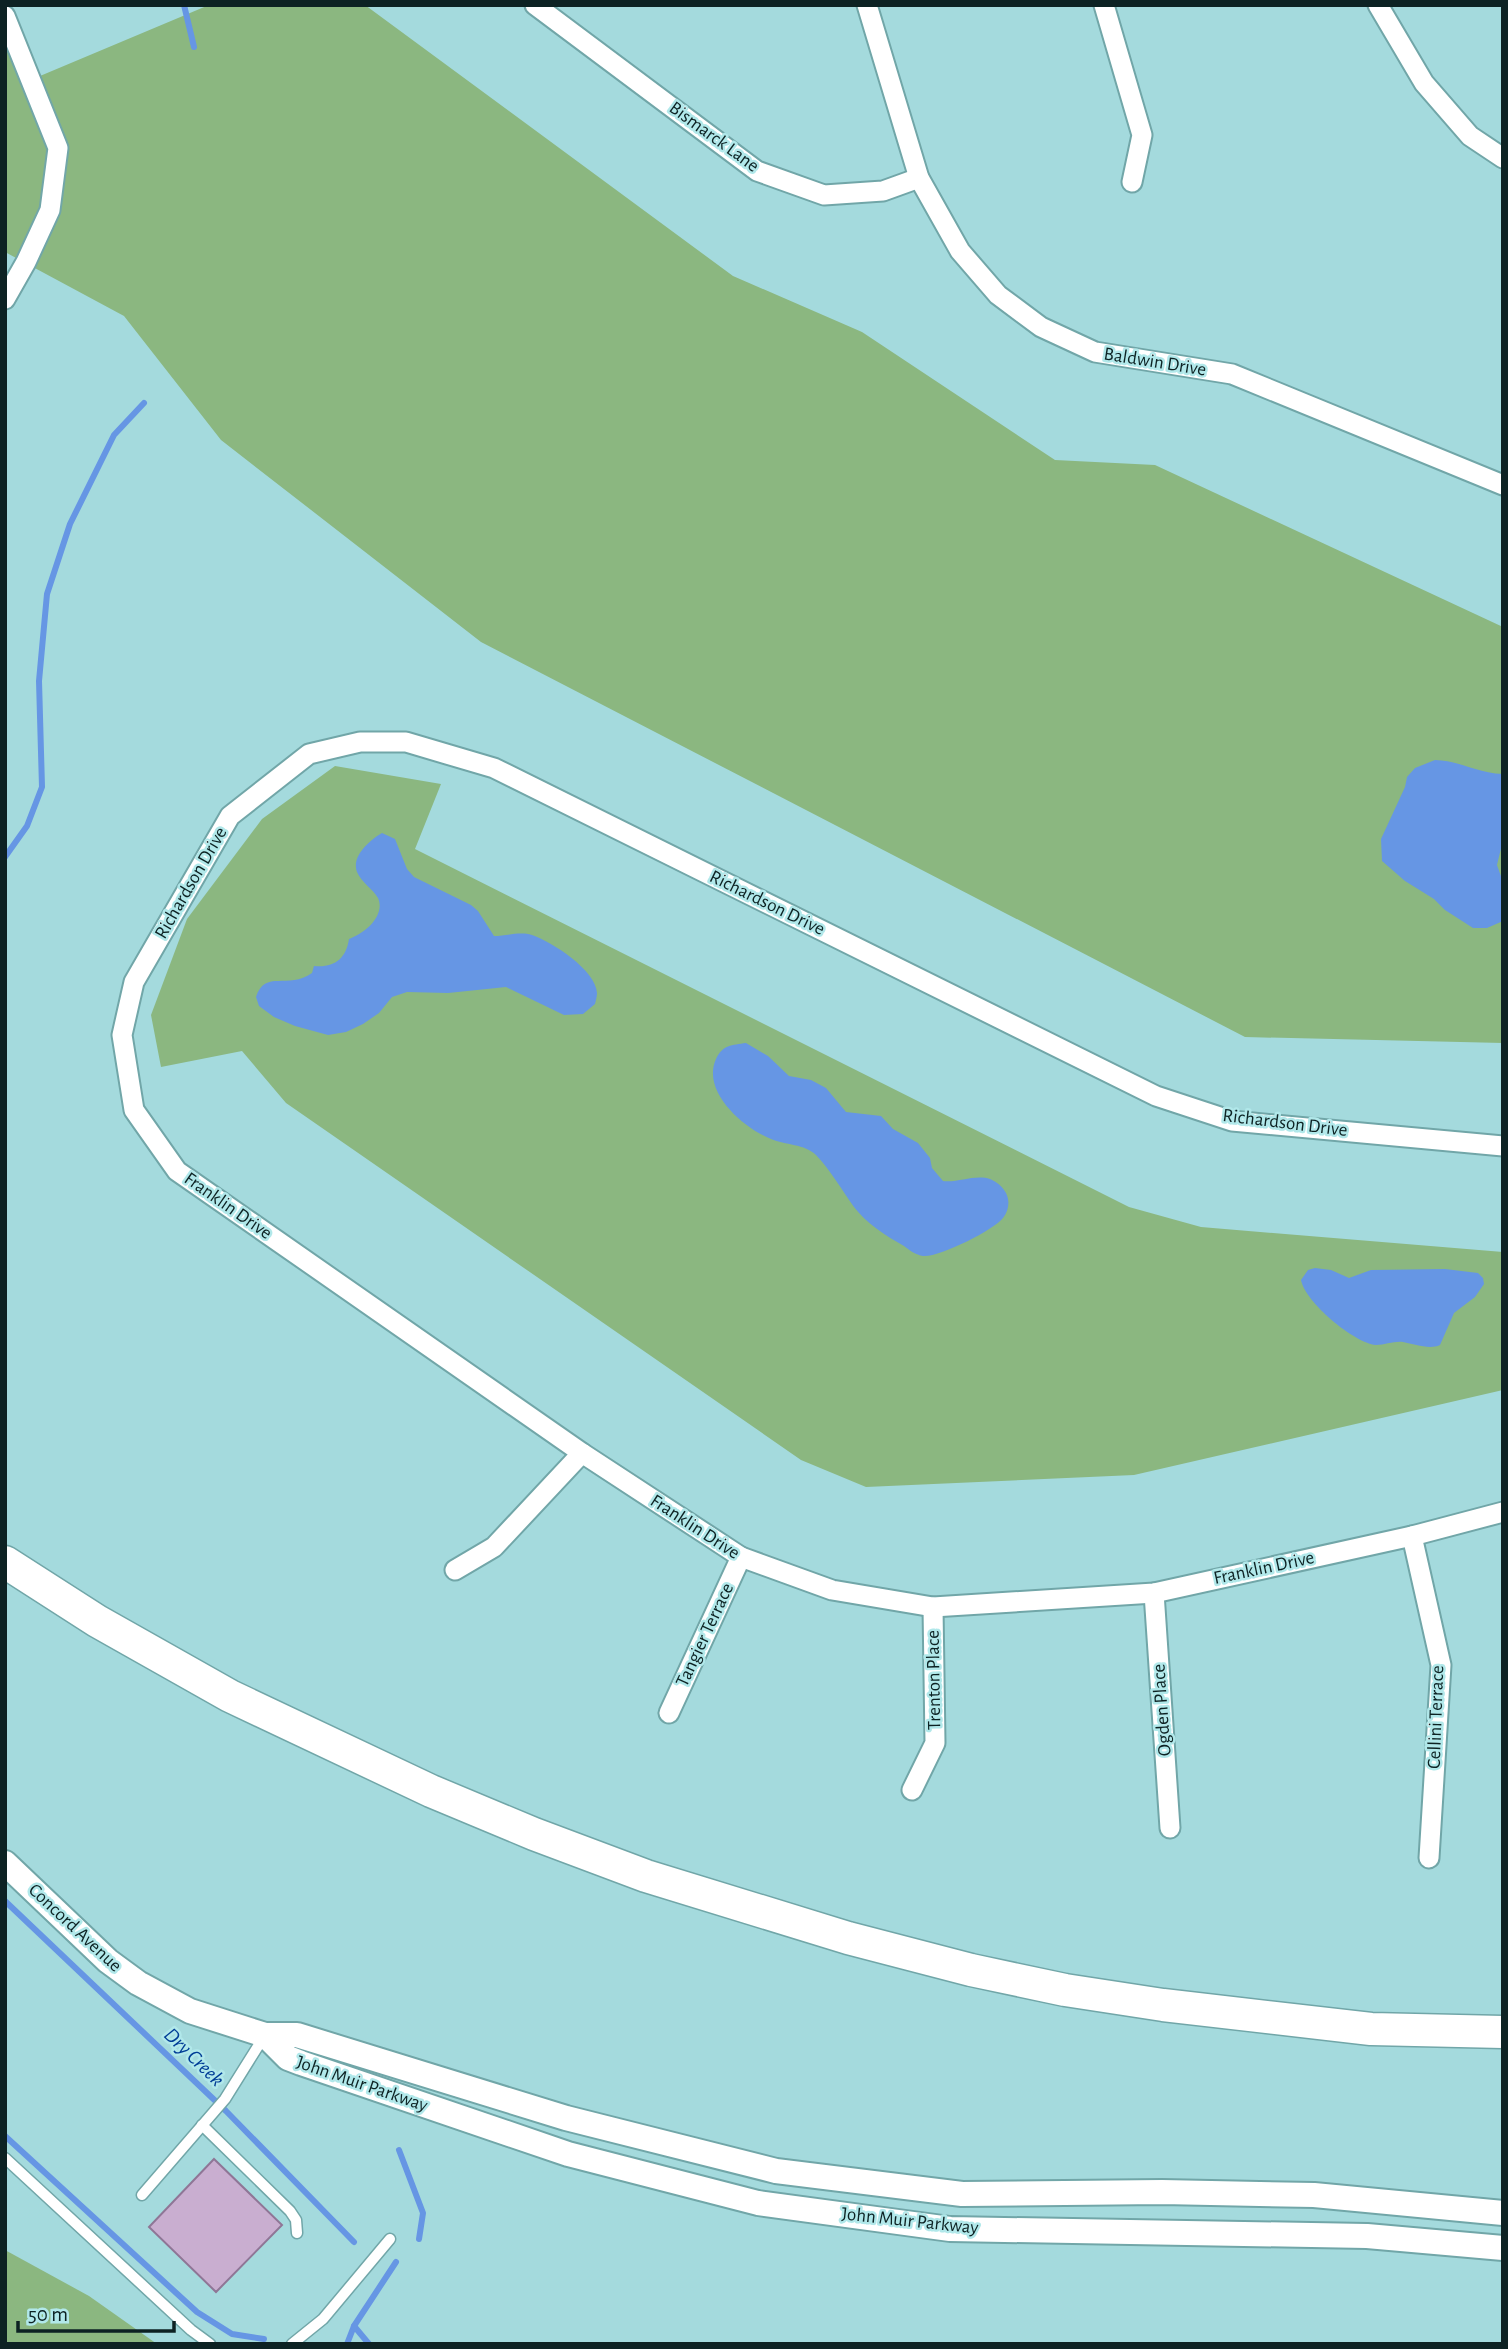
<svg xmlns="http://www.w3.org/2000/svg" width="1508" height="2349" font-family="'Alegreya Sans',sans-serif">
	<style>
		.green { fill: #8bb780 }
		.water { fill: #6696e4 }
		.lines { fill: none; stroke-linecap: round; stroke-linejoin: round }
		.stream { stroke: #6696e4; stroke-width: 6 }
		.building { fill: #c9aed0; stroke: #8f7696; stroke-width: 2 }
		.service-casing { stroke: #71a6a8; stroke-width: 13 }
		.minor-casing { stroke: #71a6a8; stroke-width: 23 }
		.tertiary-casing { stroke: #71a6a8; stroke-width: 28 }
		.trunk-casing { stroke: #71a6a8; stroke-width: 35 }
		.service { stroke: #fff; stroke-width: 10 }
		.minor { stroke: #fff; stroke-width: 19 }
		.tertiary { stroke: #fff; stroke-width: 24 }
		.trunk { stroke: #fff; stroke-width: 32 }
		.labels { text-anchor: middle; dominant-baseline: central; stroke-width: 5; stroke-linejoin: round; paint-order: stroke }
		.street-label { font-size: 19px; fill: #0d2223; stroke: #b1e8ea }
		.water-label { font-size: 21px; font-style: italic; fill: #003d96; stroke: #b1e8ea }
	</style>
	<rect width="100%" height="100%" fill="#a4dadd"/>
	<!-- green -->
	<g class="green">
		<polygon points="209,5 365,5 733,276 862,332 1055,460 1155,465 1503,627 1503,1043 1245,1037 481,642 221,440 124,316 5,252 5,31 40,76"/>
		<polygon points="335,766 441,784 415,849 1129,1207 1201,1227 1503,1252 1503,1390 1134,1475 866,1487 801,1460 286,1103 242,1051 161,1067 151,1015 187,919 262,819"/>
		<polygon points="5,2250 89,2296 157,2344 5,2344"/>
	</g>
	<!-- water -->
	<g class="water">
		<path d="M 1435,760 C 1461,761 1476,773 1503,774 L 1503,840 L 1497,865 L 1503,882 L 1503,921 L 1487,928 L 1473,928 L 1445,910 L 1434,899 L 1405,881 L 1382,861 L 1381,839 L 1405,787 L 1407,777 L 1415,768 Z"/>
		<path d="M 382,833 L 395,839 L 407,869 L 414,877 L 471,905 L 478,911 L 494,936 C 506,936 520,931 532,935 C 552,942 596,970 597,993 C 597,996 596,1000 595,1004 L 583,1014 L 564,1015 L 506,987 L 448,993 L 407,992 L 392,997 L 379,1013 L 363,1024 L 346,1032 L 328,1035 L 295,1026 L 274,1017 L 259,1006 L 256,997 C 265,969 288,990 312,973 L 314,966 C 334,968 346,959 349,939 C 364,934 386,916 378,898 C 373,889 361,882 357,872 C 351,856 370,840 382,833 Z"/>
		<path d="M 746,1043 L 768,1056 L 789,1076 L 811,1080 L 826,1088 L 846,1112 L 881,1116 L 893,1129 L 918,1143 L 930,1158 L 932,1168 L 943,1181 C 958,1183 975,1174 990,1179 C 997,1182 1002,1186 1006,1193 C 1010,1201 1009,1210 1003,1218 C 994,1230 938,1258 923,1256 C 916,1255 909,1250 904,1246 C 886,1236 866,1223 854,1207 C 841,1189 831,1171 816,1155 C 805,1144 785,1145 771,1139 C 744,1128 701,1092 716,1059 C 722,1045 732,1045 746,1043 Z"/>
		<path d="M 1315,1268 L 1331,1270 L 1349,1278 L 1371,1270 L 1445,1269 L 1478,1273 L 1483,1278 L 1484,1284 L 1475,1297 L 1454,1313 L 1440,1345 C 1429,1350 1415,1344 1403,1342 C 1394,1341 1385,1345 1376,1345 C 1354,1343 1305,1302 1301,1280 L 1308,1270 Z"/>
	</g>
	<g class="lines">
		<!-- stream -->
		<g class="stream">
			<polyline points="184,5 194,47"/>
			<polyline points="5,857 27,826 42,787 39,681 47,594 70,524 114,435 144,403"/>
			<polyline points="5,1901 226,2111 354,2242"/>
			<polyline points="5,2136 197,2312 232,2334 264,2339"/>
			<polyline points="399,2150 423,2213 419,2239"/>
			<polyline points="354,2326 369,2344"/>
			<polyline points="347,2344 354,2326 396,2262"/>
		</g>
	</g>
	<!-- building -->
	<polygon class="building" points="214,2159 282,2225 216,2292 149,2227"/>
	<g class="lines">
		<defs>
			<g id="service">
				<polyline points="202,2125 290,2211 296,2220 297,2233"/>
				<polyline points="5,2158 191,2330 210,2344"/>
				<polyline points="142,2195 225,2099 265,2035"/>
				<polyline points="292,2344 323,2319 390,2239"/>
			</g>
			<g id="minor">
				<polyline points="535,5 757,171 824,195 883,191 919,178"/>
				<polyline points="867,5 919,178 960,251 998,295 1041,327 1095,352 1232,374 1503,485"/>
				<polyline points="1104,5 1142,135 1132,182"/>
				<polyline points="1378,5 1424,83 1470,136 1503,158"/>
				<polyline points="5,16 58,148 50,210 26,262 5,299"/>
				<polyline points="1503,1146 1232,1121 1156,1096 494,768 406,742 360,742 309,754 230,816 134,982 122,1035 134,1110 177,1171 582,1453 741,1557 832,1590 933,1607 1154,1593 1412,1536 1503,1512"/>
				<polyline points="1412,1536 1441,1665 1429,1858"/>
				<polyline points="455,1570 494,1547 582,1453"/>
				<polyline points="1154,1593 1170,1828"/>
				<polyline points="669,1713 741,1557"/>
				<polyline points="912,1790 935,1743 933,1607"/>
			</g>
			<g id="tertiary">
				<polyline points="5,1863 108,1961 138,1983 190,2011 265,2035 297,2035 566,2118 776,2171 962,2194 1162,2192 1314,2195 1503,2213"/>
				<polyline points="265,2035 288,2058 301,2063 568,2154 758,2203 950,2229 1367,2236 1503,2248"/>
			</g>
			<polyline id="trunk" points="5,1562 97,1621 230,1696 431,1791 534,1834 646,1876 848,1938 971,1970 1065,1990 1163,2005 1371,2029 1503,2032"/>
		</defs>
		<!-- service casing -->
		<use href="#service" class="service-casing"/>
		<!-- minor casing -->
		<use href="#minor" class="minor-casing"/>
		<!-- tertiary casing -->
		<use href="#tertiary" class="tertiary-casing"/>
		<!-- trunk casing -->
		<use href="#trunk" class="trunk-casing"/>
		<!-- service -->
		<use href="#service" class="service"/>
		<!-- minor -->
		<use href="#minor" class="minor"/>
		<!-- tertiary -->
		<use href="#tertiary" class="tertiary"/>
		<!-- trunk -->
		<use href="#trunk" class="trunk"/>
	</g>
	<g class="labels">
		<!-- street labels -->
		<g class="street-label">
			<text transform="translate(714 137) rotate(36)">Bismarck Lane</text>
			<text transform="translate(1155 362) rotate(9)">Baldwin Drive</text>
			<text transform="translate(191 883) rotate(-60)">Richardson Drive</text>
			<text transform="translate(767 903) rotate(26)">Richardson Drive</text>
			<text transform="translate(1285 1123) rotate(7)">Richardson Drive</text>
			<text transform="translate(228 1206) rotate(35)">Franklin Drive</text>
			<text transform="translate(695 1527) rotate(33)">Franklin Drive</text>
			<text transform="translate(1264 1568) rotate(-12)">Franklin Drive</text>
			<text transform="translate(705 1635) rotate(-65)">Tangier Terrace</text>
			<text transform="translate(934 1680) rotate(-91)">Trenton Place</text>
			<text transform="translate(1162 1710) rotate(-94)">Ogden Place</text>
			<text transform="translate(1436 1717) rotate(-88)">Cellini Terrace</text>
			<text transform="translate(75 1928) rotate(43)">Concord Avenue</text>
			<text transform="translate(362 2084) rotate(19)">John Muir Parkway</text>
			<text transform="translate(910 2221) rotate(6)">John Muir Parkway</text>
		</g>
		<!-- water labels -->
		<g class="water-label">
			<text transform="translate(194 2057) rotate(44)">Dry Creek</text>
		</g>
	</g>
	<!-- border -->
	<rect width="1508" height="2349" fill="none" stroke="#0d2223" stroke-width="14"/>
	<!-- scale -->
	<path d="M18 2321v10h156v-10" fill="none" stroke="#0d2223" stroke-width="3.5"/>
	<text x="28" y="2321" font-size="21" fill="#0d2223" stroke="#b1e8ea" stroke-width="5" paint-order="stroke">50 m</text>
</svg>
